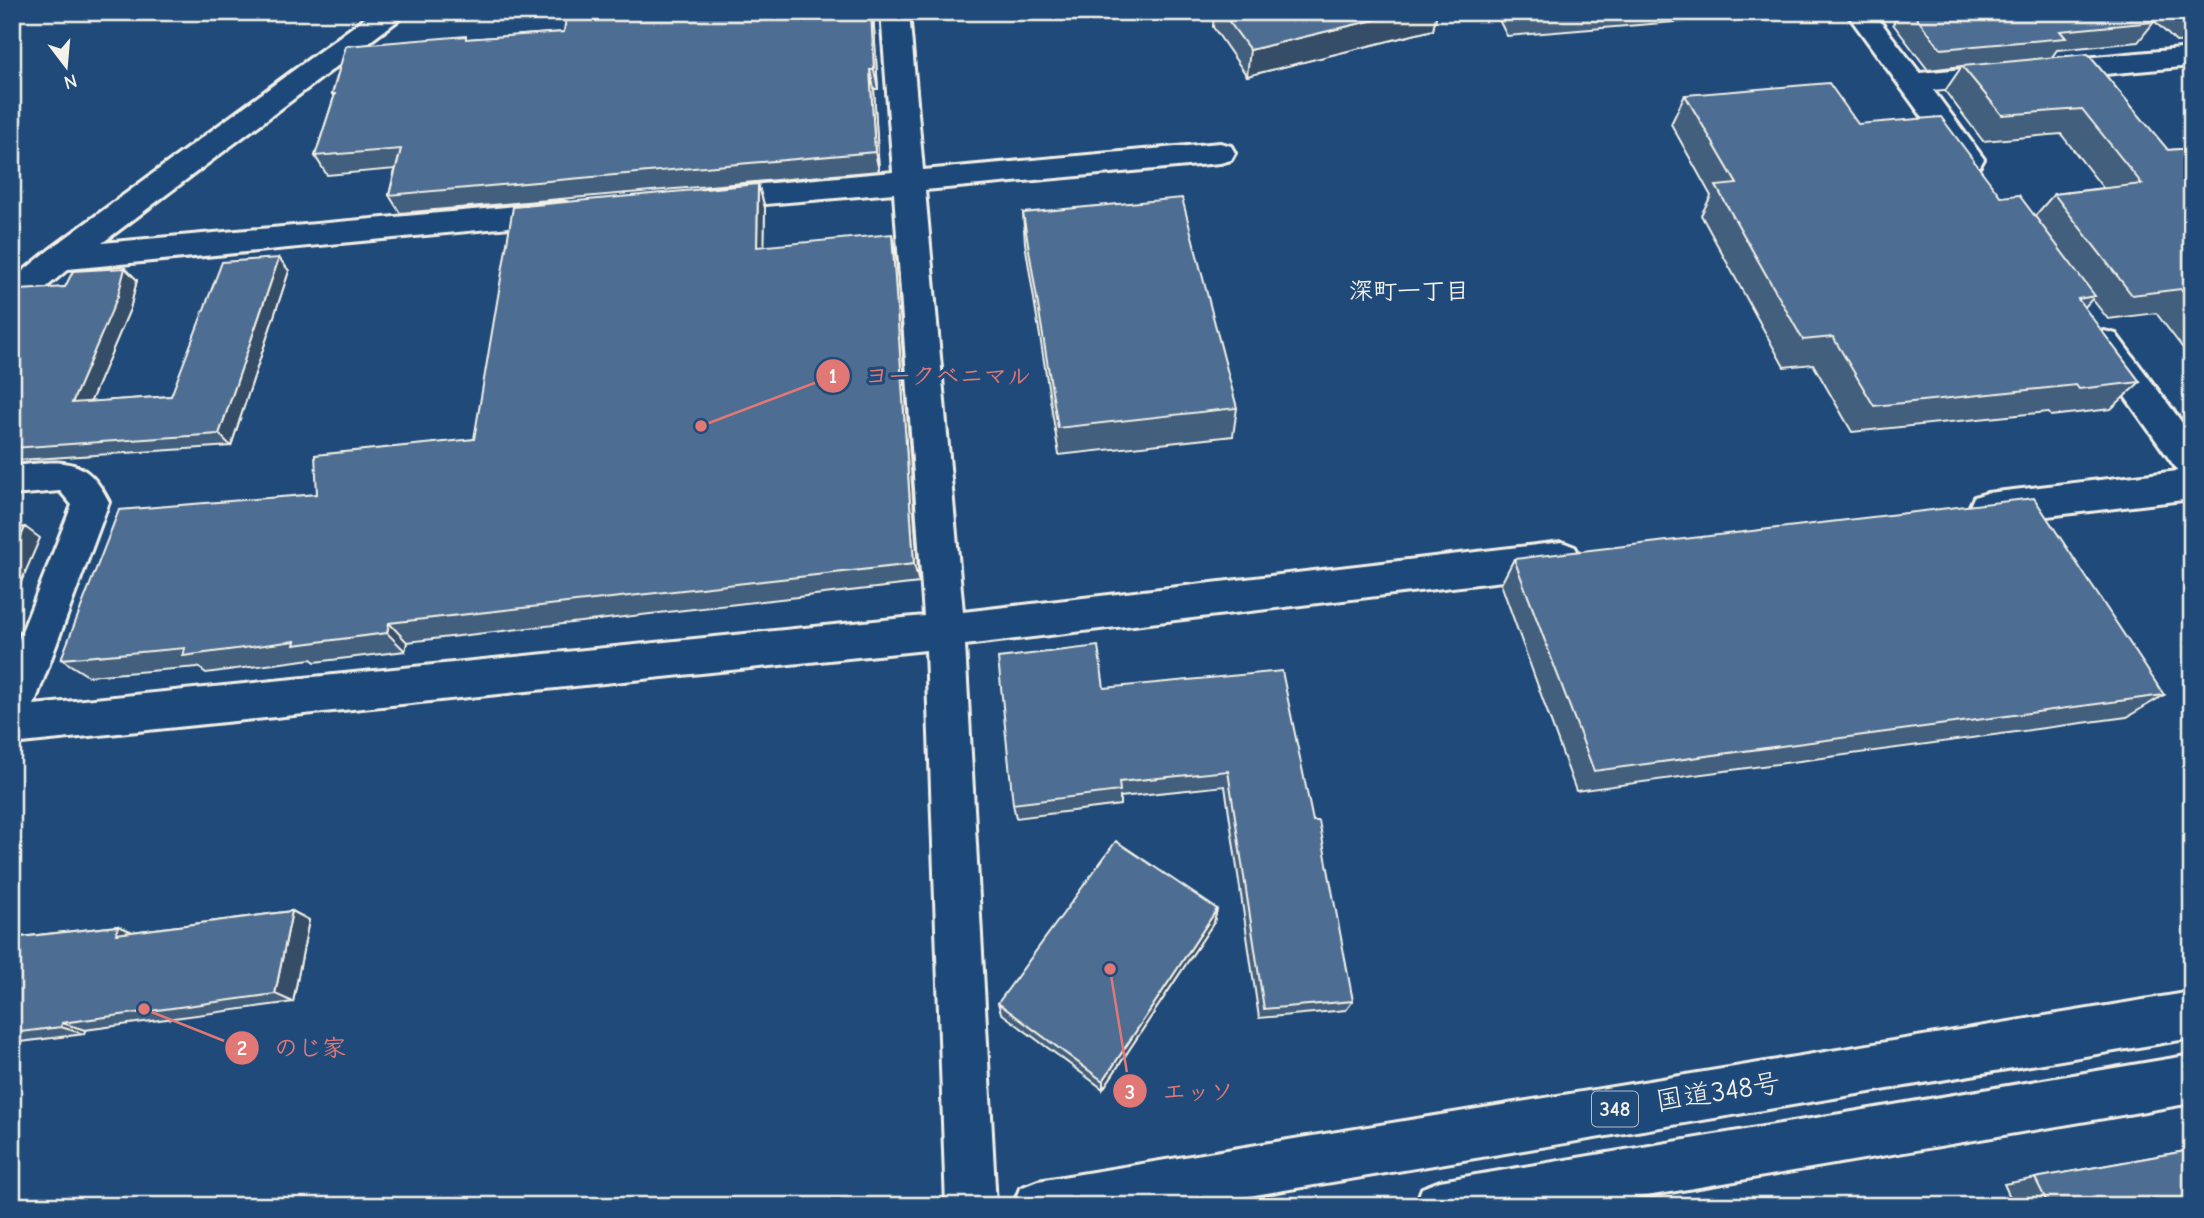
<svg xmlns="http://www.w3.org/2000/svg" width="2204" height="1218" font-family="'Comic Neue','Klee One',sans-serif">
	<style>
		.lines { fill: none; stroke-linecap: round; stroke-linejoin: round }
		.minor-casing { stroke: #f4f1e8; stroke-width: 6 }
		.highway-casing { stroke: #f4f1e8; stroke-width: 6 }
		.minor { fill: #1f4a7a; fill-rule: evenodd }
		.highway { fill: #1f4a7a; fill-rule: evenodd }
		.rail-casing { stroke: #f4f1e8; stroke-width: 6 }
		.rail { stroke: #1f4a7a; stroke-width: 4.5; stroke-dasharray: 12; stroke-linecap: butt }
		.wall { fill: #425f7e; stroke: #f4f1e8; stroke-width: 2 }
		.shaded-wall { fill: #364d66; stroke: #f4f1e8; stroke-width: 2 }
		.building { fill: #4d6e92; stroke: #f4f1e8; stroke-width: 2 }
		.labels { text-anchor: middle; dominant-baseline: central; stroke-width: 6; stroke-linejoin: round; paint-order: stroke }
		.shield { fill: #1f4a7a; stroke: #b4bfc7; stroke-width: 2 }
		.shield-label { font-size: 21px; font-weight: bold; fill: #f4f1e8 }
		.neighbourhood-label { font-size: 24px; font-weight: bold; fill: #f4f1e8; stroke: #1f4a7a }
		.near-street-label { font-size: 28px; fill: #f4f1e8; stroke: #1f4a7a }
		.leader { fill: none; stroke: #e27875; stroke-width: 2.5 }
		.callout-dot { fill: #e27875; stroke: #1f4a7a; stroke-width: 2.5 }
		.mark-label { font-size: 21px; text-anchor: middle; font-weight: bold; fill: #fff }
		.callout-label { font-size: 24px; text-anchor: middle; font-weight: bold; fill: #e27875; stroke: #1f4a7a; stroke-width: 6; stroke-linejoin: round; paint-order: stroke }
	</style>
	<rect width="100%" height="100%" fill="#1f4a7a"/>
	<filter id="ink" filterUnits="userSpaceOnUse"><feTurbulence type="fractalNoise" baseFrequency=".0143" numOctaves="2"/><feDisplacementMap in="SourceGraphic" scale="14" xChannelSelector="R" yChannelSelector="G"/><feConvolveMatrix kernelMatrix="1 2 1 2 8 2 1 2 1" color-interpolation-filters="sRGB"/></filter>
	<g filter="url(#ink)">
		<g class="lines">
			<defs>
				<g id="minor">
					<polygon points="373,12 404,12 401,18 102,243 562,202 573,205 577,213 573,221 68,269 24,306 12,310 12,280 49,250"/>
					<path d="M 881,12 L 909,12 L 923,170 L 1220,143 L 1231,146 L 1235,153 L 1231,160 L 1220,163 L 925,190 L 963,612 L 1562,542 L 1575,547 L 1581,558 L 1575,569 L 1562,574 L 965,645 L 996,1206 L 946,1206 L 926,650 L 12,744 L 12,657 L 72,505 L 60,491 L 12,495 L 12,466 C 60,462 84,452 109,502 L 34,705 L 924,616 L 894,193 L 709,209 L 698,206 L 694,199 L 698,192 L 709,189 L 893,172 Z"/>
					<polygon points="1846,12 1873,12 1920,73 2192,48 2192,66 1933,90 1984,159 1980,166 1969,169 1958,166"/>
					<polygon points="2104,331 2116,334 2192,436 2192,499 1987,523 1974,519 1969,508 1974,497 1987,493 2178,471 2087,343 2092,334"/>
				</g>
				<g id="highway">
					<polygon points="2192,992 2192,1038 1189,1206 1013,1206 1020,1188 1038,1181"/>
					<polygon points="2192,1055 2192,1103 1588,1206 1415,1206 1422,1188 1440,1181"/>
				</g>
			</defs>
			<!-- minor casing -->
			<use href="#minor" class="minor-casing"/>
			<!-- highway casing -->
			<use href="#highway" class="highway-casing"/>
			<!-- minor -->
			<use href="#minor" class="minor"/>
			<!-- highway -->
			<use href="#highway" class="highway"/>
			<defs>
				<polyline id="rail" points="12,16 16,12"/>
			</defs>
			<!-- rail casing -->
			<use href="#rail" class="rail-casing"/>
			<!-- rail -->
			<use href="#rail" class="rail"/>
		</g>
		<!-- wall -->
		<g class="wall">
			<polygon points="567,12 873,12 878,89 874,89 879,171 400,213 389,195 395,169 327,175 315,156 334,97 332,94 468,39 564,32"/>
			<polygon points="1214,12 1437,12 1433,30 1247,76 1213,27"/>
			<polygon points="1495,12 1795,12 1507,36"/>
			<polygon points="1900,12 2192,12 2192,44 2188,41 2176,42 2148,15 2154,22 2138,42 2057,50 2052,57 2168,150 2192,148 2192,360 2156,313 2108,319 2092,299 2084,308 2140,382 2111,409 2051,416 2048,412 1852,432 1813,364 1784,367 1701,215 1711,196 1671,124 1685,95 1858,124 2001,197 2035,216 2054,194 2103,188 2061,134 1983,141 1945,91 1962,66 1928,70 1893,24"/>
			<polygon points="758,184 765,208 764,246 896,257 919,583 407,642 405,651 315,662 311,659 206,673 198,667 88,676 61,659 317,494 474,439"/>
			<polygon points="1023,213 1237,408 1233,436 1059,455 1025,243"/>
			<polygon points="279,258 289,271 231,446 20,460 12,463 12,293 65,287 125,268 137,280 130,309 90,402 171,396"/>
			<polygon points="1514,559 2164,695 2127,717 1576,791 1501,584"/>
			<polygon points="1104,688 1313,821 1353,1001 1346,1010 1259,1018 1225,786 1120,797 1120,805 1016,818 1013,804"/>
			<polygon points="1217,909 1214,922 1103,1089 1001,1013 998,1003"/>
			<polygon points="292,911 309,920 293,1002 85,1030 84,1034 12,1043 12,938 118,926 132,932"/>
			<polygon points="2191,1150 2192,1206 2014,1206 2004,1184"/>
		</g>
		<!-- shaded-wall -->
		<g class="shaded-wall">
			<polygon points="871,12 873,12 878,89 874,70"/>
			<polygon points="1407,12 1437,12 1433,30 1247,76 1250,50"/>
			<polygon points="870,70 874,89 879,171 875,152"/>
			<polygon points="758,184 765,208 764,269 757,247"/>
			<polygon points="892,234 896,257 919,583 914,564"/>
			<polygon points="279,258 289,271 231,446 219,434"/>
			<polygon points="125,268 137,280 130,309 85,415 72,403"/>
			<polygon points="12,454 20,460 12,463"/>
			<polygon points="25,527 40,538 16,594 12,591 12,557"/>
			<polygon points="389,623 407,642 405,651 387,633"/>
			<polygon points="1217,909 1214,922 1103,1089 1103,1081"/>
			<polygon points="292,911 309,920 293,1002 275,994"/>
			<polygon points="118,926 140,935 116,934"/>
			<polygon points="62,1023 85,1030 84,1034 61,1027"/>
		</g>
		<!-- building -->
		<g class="building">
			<polygon points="567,12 871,12 874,70 870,70 875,152 389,195 401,149 315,156 335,94 332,94 346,46 466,36 466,39 564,32"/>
			<polygon points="1222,12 1407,12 1250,50"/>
			<polygon points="1912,12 2146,12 2154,22 2060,31 2066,38 1941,49"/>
			<polygon points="2183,12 2192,12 2192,20"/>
			<polygon points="2088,54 2168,150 2192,148 2192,302 2181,289 2132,295 2054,194 2142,184 2082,109 2002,115 1962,66"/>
			<polygon points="1829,83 1858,124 1941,117 2001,197 2019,195 2095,296 2078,299 2140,382 2079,389 2076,385 1874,406 1833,337 1803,340 1716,186 1737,184 1685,95"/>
			<polygon points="758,184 757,247 892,234 914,564 389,623 387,633 294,645 295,641 183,656 185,648 61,659 119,510 317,494 315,455 474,439 513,207"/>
			<polygon points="1182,198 1237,408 1058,428 1023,213"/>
			<polygon points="279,258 219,434 12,448 12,293 20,290 65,287 73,271 125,268 118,296 72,403 171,396 222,262"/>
			<polygon points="2034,498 2164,695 1594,771 1514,559"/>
			<polygon points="25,527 12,557 12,528"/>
			<polygon points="1098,646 1104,688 1282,671 1313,821 1319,821 1353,1001 1264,1009 1228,771 1119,782 1120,791 1013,804 998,658"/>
			<polygon points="1116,841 1217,909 1103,1081 998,1003"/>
			<polygon points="292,911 275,994 62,1023 61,1027 12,1033 12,938 118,926 116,934"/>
			<polygon points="2191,1150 2192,1206 2049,1206 2035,1178"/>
		</g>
	</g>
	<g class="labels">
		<!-- shield labels -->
		<rect class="shield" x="1592" y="1091.5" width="46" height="35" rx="5"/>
		<g class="shield-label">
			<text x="1615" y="1109">348</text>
		</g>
		<!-- neighbourhood labels -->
		<g class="neighbourhood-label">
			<text x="1409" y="291">深町一丁目</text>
		</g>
		<!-- near-street labels -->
		<g class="near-street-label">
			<text transform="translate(1718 1092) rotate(-9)">国道348号</text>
		</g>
	</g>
	<!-- callouts -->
	<path class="leader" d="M701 426L833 376M144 1009L242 1048M1110 969L1130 1091"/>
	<g class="callout-dot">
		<circle cx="701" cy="426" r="7"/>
		<circle cx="144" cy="1009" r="7"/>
		<circle cx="1110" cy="969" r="7"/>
		<circle cx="833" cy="376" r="18"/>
		<circle cx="242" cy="1048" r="18"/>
		<circle cx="1130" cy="1091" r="18"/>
	</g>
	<g class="mark-label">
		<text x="833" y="383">1</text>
		<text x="242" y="1055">2</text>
		<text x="1130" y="1099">3</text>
	</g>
	<g class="callout-label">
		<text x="948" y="384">ヨークベニマル</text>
		<text x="310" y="1056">のじ家</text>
		<text x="1198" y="1100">エッソ</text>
	</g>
	<!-- margin -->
	<rect width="2204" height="1218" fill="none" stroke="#1f4a7a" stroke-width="42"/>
	<rect x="21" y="21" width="2162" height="1176" fill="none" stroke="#f4f1e8" stroke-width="2.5" filter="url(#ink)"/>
	<!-- north arrow -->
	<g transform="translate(66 66) rotate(164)" stroke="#1f4a7a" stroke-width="5" paint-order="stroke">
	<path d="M0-5L12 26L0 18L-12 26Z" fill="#f4f1e8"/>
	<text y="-10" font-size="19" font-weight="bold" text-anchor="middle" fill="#f4f1e8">N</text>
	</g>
</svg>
